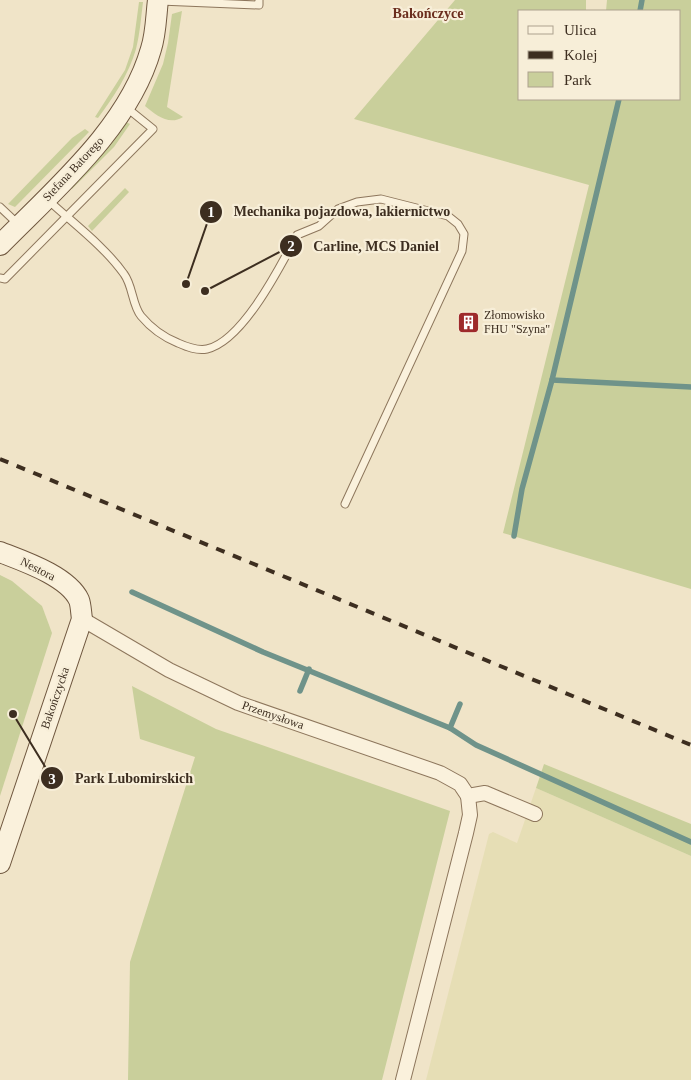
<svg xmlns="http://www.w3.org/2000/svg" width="691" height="1080" font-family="'Times New Roman',serif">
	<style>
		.farmland { fill: #e6deb5 }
		.green { fill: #c9cf9b }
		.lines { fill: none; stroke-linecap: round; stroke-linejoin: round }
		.stream { stroke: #6f938a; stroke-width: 5.5 }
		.lane-casing { stroke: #8d765c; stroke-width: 9 }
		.street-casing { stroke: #8d765c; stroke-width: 16 }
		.secondary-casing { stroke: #6f573f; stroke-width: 22 }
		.lane { stroke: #faf1dc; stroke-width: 7 }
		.street { stroke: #faf1dc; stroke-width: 14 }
		.secondary { stroke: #faf1dc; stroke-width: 20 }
		.rail { stroke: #3d2e20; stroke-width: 4; stroke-dasharray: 9 9; stroke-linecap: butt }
		.labels { text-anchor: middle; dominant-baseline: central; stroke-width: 4.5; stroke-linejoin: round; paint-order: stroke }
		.street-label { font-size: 12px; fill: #3d2e20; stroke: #f7eed8 }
		.poi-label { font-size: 12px; fill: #3d2e20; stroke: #f7eed8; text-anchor: start }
		.neighbourhood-label { font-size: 14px; font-weight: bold; fill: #6b2e1e; stroke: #f7eed8 }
		.leader { fill: none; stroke: #3d2e20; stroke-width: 2 }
		.callout-dot { fill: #3d2e20; stroke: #f7eed8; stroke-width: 2 }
		.mark-label { font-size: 15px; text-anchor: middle; font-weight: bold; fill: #fff }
		.callout-label { font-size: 14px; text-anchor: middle; font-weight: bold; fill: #3d2e20; stroke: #f7eed8; stroke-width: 4.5; stroke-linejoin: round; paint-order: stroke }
	</style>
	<rect width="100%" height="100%" fill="#f0e4c8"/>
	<!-- farmland -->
	<polygon class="farmland" points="536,788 691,856 691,1080 426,1080 489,834 493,832 517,843"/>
	<!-- green -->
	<g class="green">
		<polygon points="455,0 586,0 586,11 520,11 520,99 680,99 680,11 606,11 607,0 691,0 691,589 503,533 589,185 354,119"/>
		<path d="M 139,2 L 143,2 C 141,18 140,33 136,49 C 129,74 113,98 98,118 L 95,117 L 125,70 L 133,47 Z"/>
		<path d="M 182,11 L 167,107 L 183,117 C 169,126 156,115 145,106 L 163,64 L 168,43 L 172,14 Z"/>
		<polygon points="126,122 130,124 114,147 72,189 69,187 110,144"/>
		<polygon points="85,129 89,132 15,207 8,204 72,138"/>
		<polygon points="125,188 129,192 92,231 88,226"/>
		<polygon points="0,575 12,581 42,606 52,633 0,796"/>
		<polygon points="132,686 216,729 450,811 382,1080 128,1080 130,962 195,757 140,739"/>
		<polygon points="544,764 691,824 691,856 536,788"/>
	</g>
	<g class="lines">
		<!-- stream -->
		<g class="stream">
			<polyline points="640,11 642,0"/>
			<polyline points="552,380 691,387"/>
			<polyline points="514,536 522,489 552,380 619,99"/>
			<polyline points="132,592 263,652 450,728"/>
			<polyline points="300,691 309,669"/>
			<polyline points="460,704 450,728 476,745 691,842"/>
		</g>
		<defs>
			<g id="lane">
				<polyline points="160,1 259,5 259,0"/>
				<path d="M 48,200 C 74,224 104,246 124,274 C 133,286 132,305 141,316 C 151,328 163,337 178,343 C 187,347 197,351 207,349 C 243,341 281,265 297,235 L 319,226 L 338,209 L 357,202 L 381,199 L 448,216 L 458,224 L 464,234 L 462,251 L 345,504"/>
				<polyline points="0,207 19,225"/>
				<polyline points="0,278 5,279 153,129 127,108"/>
			</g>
			<g id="street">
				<polyline points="82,619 169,670 238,703 440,773 460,784 468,796 485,793 535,814"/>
				<polyline points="403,1080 466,833 470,815 468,796"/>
			</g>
			<g id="secondary">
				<path d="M 0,245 C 55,189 129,127 151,49 C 156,34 156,16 158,0"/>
				<path d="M 0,552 C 23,561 68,576 79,600 C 81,605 81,613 82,619 L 0,863"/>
			</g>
		</defs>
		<!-- lane casing -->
		<use href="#lane" class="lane-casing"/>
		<!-- street casing -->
		<use href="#street" class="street-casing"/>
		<!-- secondary casing -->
		<use href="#secondary" class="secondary-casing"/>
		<!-- lane -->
		<use href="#lane" class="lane"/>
		<!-- street -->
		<use href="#street" class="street"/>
		<!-- secondary -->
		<use href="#secondary" class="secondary"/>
		<!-- rail -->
		<polyline class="rail" points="0,459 691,745"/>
	</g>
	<!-- icons -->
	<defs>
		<symbol id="building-square" viewBox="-11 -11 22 22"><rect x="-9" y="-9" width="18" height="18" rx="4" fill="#9e2a2b" stroke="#f7eed8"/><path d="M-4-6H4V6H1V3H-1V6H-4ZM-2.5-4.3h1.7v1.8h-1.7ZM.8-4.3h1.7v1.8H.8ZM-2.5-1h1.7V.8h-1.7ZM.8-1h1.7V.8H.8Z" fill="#fff"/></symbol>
	</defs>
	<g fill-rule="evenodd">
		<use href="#building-square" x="456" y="310" width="25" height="25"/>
	</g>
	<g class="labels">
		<!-- street labels -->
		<g class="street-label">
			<text transform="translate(73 169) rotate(-47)">Stefana Batorego</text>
			<text transform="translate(38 569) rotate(27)">Nestora</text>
			<text transform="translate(55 698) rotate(-71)">Bakończycka</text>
			<text transform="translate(273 715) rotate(19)">Przemysłowa</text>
		</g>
		<!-- poi labels -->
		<g class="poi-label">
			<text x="484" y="315">Złomowisko<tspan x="484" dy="14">FHU "Szyna"</tspan></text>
		</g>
		<!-- neighbourhood labels -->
		<g class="neighbourhood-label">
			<text x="428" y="13">Bakończyce</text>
		</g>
	</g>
	<!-- callouts -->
	<path class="leader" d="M186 284L211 212M205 291L291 246M13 714L52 778"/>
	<g class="callout-dot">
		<circle cx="186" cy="284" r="5"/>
		<circle cx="205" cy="291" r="5"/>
		<circle cx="13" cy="714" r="5"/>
		<circle cx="211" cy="212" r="12"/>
		<circle cx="291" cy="246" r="12"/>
		<circle cx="52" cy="778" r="12"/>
	</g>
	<g class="mark-label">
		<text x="211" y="217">1</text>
		<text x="291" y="251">2</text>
		<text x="52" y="784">3</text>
	</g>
	<g class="callout-label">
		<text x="342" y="216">Mechanika pojazdowa, lakiernictwo</text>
		<text x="376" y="251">Carline, MCS Daniel</text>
		<text x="134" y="783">Park Lubomirskich</text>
	</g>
	<!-- legend -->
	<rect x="518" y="10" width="162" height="90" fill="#f7eed8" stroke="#ada18e"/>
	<rect x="528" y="26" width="25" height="8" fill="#faf1dc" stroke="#ada18e"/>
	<text x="564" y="35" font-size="15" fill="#3d2e20">Ulica</text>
	<rect x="528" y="51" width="25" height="8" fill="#3d2e20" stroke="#ada18e"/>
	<text x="564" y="60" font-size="15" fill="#3d2e20">Kolej</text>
	<rect x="528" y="72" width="25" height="15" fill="#c9cf9b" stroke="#ada18e"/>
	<text x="564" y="85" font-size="15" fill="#3d2e20">Park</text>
</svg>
